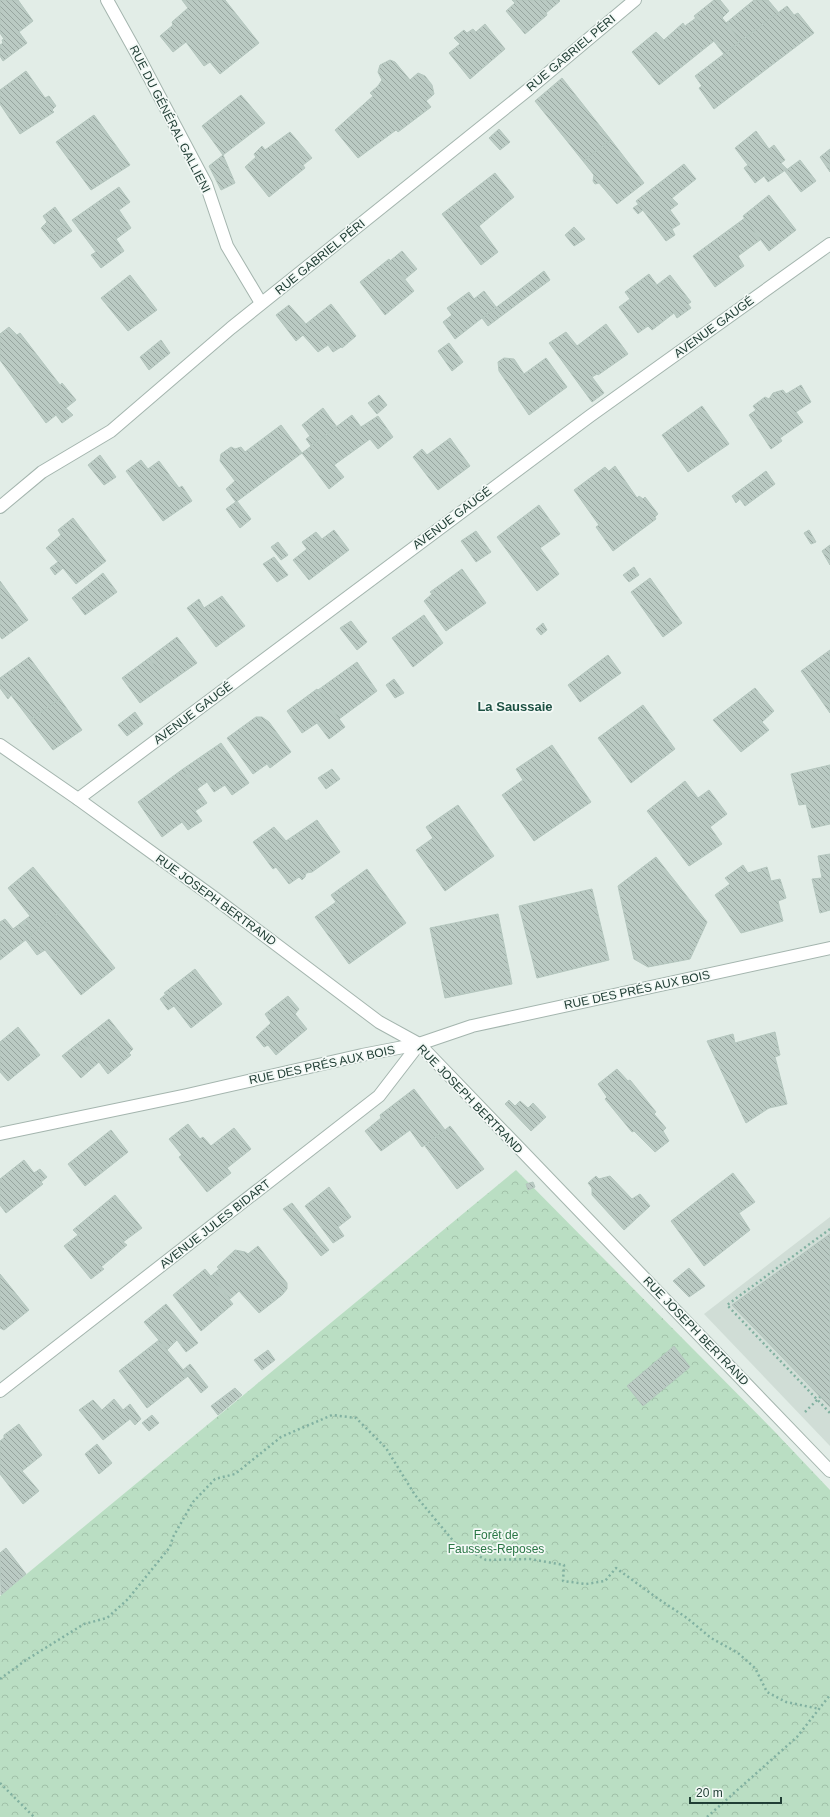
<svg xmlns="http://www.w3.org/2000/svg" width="830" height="1817" font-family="Helvetica,sans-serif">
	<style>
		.built { fill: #d0ddd6 }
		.forest { fill: url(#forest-crowns) }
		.building { fill: url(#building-back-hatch); stroke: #b4c6be }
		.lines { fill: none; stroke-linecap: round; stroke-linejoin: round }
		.minor-casing { stroke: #a4b5ae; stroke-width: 14 }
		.path { stroke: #81b1a1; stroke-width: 2.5; stroke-dasharray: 2 3; stroke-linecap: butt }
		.minor { stroke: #fff; stroke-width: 12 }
		.labels { text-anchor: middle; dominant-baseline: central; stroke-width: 3.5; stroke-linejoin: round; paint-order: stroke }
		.street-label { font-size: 12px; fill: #213e35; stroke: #f3f9f6 }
		.park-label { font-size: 12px; fill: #2a7645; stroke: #f3f9f6 }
		.neighbourhood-label { font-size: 13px; font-weight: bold; fill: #1d5143; stroke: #f3f9f6 }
	</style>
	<defs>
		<pattern id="forest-crowns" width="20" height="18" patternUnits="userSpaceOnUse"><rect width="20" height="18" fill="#badec3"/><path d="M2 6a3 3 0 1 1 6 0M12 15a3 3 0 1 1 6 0" fill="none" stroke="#a0c0a8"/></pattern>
		<pattern id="building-back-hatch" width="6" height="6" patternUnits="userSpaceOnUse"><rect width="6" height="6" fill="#bacac3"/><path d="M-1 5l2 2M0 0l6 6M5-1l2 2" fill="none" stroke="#97a59f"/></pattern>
	</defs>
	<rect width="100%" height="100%" fill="#e2ede7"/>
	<!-- built -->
	<polygon class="built" points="830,1217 830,1446 704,1314"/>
	<!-- forest -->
	<polygon class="forest" points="516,1170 775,1432 830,1490 830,1817 0,1817 0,1596"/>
	<!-- building -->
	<g class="building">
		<polygon points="0,0 18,0 33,21 19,32 27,43 3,61 0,56 0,45 3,43 2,40 4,39 0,33"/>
		<polygon points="182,0 225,0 259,43 220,74 210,62 204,66 186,42 173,52 160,36 173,25 172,22 188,8"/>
		<polygon points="512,0 559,0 560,1 546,13 547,15 525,34 506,11 515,3"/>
		<polygon points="714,0 720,0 729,11 722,18 741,41 724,54 694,16"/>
		<polygon points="754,0 768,0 779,13 741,41 726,23"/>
		<polygon points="787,6 794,15 798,13 814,33 714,109 699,88 702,86 695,76"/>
		<polygon points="696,18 714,41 659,85 632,52 656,32 664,40 683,23 685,26"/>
		<polygon points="485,24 505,49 470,79 449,53 460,44 454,38 464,30 467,33 473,29 476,32"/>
		<polygon points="390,60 395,62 410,80 418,73 425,76 432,85 434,94 426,101 431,107 398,132 396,130 358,158 335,130 373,96 370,93 378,86 382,80 378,72 380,65"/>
		<polygon points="26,71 45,98 49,96 56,106 52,110 54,112 20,134 0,104 0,90"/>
		<polygon points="562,78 611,140 583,161 535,101"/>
		<polygon points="241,95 265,123 223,155 202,126"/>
		<polygon points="94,115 130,165 91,190 56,142"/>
		<polygon points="499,129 510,142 500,150 489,138"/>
		<polygon points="756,131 769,149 774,145 785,160 781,163 787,169 768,182 764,176 755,183 744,168 748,165 735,148"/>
		<polygon points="290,132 312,158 303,165 305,168 269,197 245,167 256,157 254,154 262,146 265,150"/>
		<polygon points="611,140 644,183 617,204 599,183 595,184 593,181 594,175 583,161"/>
		<polygon points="830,149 830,172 820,157"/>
		<polygon points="223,155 235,183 221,190 209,166"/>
		<polygon points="800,160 816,181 801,192 785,171"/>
		<polygon points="684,164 696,179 672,198 678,204 670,210 680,224 672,229 675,235 666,241 636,201"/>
		<polygon points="495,173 514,197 479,226 498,252 481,265 442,214"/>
		<polygon points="119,187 130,202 119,210 131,228 116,239 124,251 101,268 91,255 96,252 72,220"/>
		<polygon points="769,195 796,230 769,251 743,216"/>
		<polygon points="639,204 643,210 638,214 633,208"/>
		<polygon points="55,207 67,224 48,237 41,228 47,222 43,216"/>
		<polygon points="745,218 760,240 738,256 744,266 715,287 693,256"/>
		<polygon points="67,224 72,231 54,244 48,237"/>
		<polygon points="574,227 585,239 574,246 565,235"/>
		<polygon points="402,251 417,269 405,279 390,261"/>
		<polygon points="389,259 414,291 385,315 360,282"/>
		<polygon points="544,271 550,280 520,302 514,294"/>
		<polygon points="649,274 657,285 670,275 691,302 688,304 691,308 677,318 674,313 652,330 648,326 638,333 619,307 630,299 625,292"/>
		<polygon points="130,275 157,310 128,331 101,298"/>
		<polygon points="484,291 496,307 455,339 443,322 452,315 447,308 469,292 474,299"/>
		<polygon points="514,294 520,302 488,326 482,318"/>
		<polygon points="331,304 356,336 342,348 341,347 333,352 328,345 318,352 303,335 296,341 276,315 289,305 306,324"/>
		<polygon points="606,324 628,354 598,375 597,374 592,377 604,393 592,402 549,343 566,332 577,346"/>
		<polygon points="9,327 17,335 20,333 60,385 62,383 76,400 66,408 73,415 62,423 56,415 46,423 0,360 0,334"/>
		<polygon points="161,340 170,353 149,370 140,357"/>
		<polygon points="449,343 463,362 452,371 438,351"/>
		<polygon points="504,358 514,359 524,374 546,358 567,387 529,415 499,371 498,362"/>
		<polygon points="801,385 811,402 796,412 803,422 780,438 782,441 771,449 749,415 756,410 753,406 765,397 769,399 773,393 783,390 786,394"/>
		<polygon points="379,395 387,405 377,414 368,403"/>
		<polygon points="702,406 729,444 688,472 662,435"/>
		<polygon points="323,408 337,427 311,446 306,439 310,436 302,425"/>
		<polygon points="352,415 361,427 378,416 393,437 378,449 370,439 334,465 344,477 329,489 302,453"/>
		<polygon points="281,425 302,453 236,502 226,489 235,481 220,461 221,454 231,447 235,449 241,447 245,452"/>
		<polygon points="450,438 470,466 438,490 413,457 422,449 427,455"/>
		<polygon points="100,455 116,477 104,485 88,465"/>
		<polygon points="141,460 148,469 159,461 179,488 182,486 192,501 163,521 126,471"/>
		<polygon points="615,466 637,498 639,496 643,499 645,497 658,514 655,517 656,519 613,551 596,527 599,525 574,490 605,467 609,471"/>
		<polygon points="766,471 775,484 745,506 740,499 736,503 732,496"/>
		<polygon points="237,501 251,519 240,528 226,509"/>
		<polygon points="539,505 560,534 540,548 559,574 537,591 497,537"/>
		<polygon points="73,518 106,561 76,584 63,568 55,575 50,568 58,562 46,548 61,535 58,530"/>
		<polygon points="334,530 349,550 309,580 293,560 307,549 302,542 316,532 322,539"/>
		<polygon points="809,530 816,542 811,544 804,533"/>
		<polygon points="476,531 491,552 476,562 461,541"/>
		<polygon points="278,542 288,555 281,560 271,547"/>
		<polygon points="830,545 830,565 822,551"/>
		<polygon points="274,557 288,575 277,582 263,564"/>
		<polygon points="634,567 639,575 629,582 623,575"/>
		<polygon points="462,569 486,603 446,631 424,601 432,594 430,592"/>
		<polygon points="103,573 117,592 85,615 72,598"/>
		<polygon points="650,578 682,623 663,637 631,592"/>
		<polygon points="0,581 28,620 2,639 0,636"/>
		<polygon points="222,596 245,626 216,647 187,608 199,599 204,608"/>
		<polygon points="424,615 443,643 413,667 392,638"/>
		<polygon points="351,621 367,642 357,650 340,628"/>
		<polygon points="543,623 547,630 541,635 536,629"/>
		<polygon points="177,637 197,663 167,684 149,658"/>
		<polygon points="830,650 830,713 801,671"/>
		<polygon points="608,655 621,673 580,702 568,685"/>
		<polygon points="29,657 60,699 30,720 11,695 8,699 0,688 0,678"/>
		<polygon points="149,658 167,684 140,703 122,678"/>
		<polygon points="357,662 377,691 339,719 318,690"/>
		<polygon points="394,679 404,693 395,698 386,685"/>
		<polygon points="755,688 774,711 762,722 769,730 741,752 713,720"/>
		<polygon points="317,689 345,727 329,739 317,723 302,733 287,711"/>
		<polygon points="60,699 82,730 53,750 30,720"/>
		<polygon points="643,705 675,749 631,783 598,738"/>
		<polygon points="135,712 143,724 127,736 118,725"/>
		<polygon points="256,717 262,717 269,722 291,752 270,768 267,764 253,774 227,738"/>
		<polygon points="221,743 249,783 232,795 225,785 214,792 207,782 197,789 183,769"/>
		<polygon points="552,745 591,802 534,841 502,795 523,780 516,769"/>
		<polygon points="830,765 830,824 812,828 806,804 799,805 791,774"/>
		<polygon points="183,769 207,803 195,811 202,821 188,830 182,822 162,837 138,802"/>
		<polygon points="332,769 340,779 326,789 318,778"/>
		<polygon points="685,781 698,798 709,790 727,814 710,827 722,844 689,866 647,811"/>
		<polygon points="458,805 494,856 445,891 416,850 433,838 426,827"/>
		<polygon points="317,820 340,852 312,872 306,873 305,877 302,880 299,877 289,884 276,867 273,869 253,842 274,827 286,841"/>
		<polygon points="830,854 830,910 820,913 812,879 822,878 818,856"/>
		<polygon points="656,857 707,922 690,959 648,967 634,959 618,886"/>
		<polygon points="743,865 748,873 767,867 771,881 780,879 786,898 778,901 783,921 741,933 715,895 730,884 725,878"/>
		<polygon points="33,867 66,907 32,935 22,922 30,916 8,888"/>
		<polygon points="367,869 406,923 349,964 315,917 336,902 331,895"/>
		<polygon points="592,889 609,960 537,978 519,906"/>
		<polygon points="66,907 115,968 81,995 45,950 37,955 25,939"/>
		<polygon points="498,914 512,984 445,998 430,928"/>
		<polygon points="5,919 13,929 22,922 32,935 0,960 0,922"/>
		<polygon points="195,969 222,1004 191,1028 174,1006 168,1010 160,999 166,994 164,993"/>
		<polygon points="288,996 299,1009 295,1014 307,1029 276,1055 268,1045 264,1047 256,1037 271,1023 265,1014"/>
		<polygon points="109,1019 133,1049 129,1053 131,1055 108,1074 82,1040"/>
		<polygon points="18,1027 40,1055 8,1081 0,1072 0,1042"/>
		<polygon points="775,1032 780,1055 775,1057 787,1104 769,1108 746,1123 707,1041 733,1034 735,1043"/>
		<polygon points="82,1040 99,1062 81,1078 62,1056"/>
		<polygon points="617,1069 628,1081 630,1080 656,1112 654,1114 666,1128 663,1131 669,1141 655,1152 634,1131 632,1132 605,1099 607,1097 598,1084"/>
		<polygon points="414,1089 445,1130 422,1147 410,1130 381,1151 365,1131 381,1118 380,1115"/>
		<polygon points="509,1100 515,1106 520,1101 528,1108 533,1103 546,1117 531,1131 505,1104"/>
		<polygon points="188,1124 200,1139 203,1137 211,1146 234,1128 251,1149 227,1168 231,1173 207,1192 179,1157 182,1155 169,1139"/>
		<polygon points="450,1126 484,1169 457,1189 425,1146"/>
		<polygon points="111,1130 128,1152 85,1186 68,1164"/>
		<polygon points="24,1160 34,1173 40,1169 47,1177 41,1182 43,1184 6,1213 0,1205 0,1179"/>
		<polygon points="733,1173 755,1202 739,1213 750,1230 704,1266 671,1221"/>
		<polygon points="596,1176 599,1179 610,1176 632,1199 640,1194 650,1206 624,1230 592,1195 592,1188 588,1183"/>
		<polygon points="533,1182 535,1187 528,1190 526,1184"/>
		<polygon points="329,1187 351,1217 338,1227 344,1236 333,1243 305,1206"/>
		<polygon points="115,1195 142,1228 123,1242 127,1245 101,1267 104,1269 91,1279 64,1246 78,1235 73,1230"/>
		<polygon points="292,1203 317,1235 309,1241 283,1209"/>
		<polygon points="830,1234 830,1407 732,1305"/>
		<polygon points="317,1235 329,1250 321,1256 309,1241"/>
		<polygon points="258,1246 287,1283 287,1289 282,1295 259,1313 239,1291 230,1299 211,1276 219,1269 217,1267 235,1250 245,1252 248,1254"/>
		<polygon points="689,1268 705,1286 689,1297 673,1281"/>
		<polygon points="205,1269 233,1304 201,1331 173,1295"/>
		<polygon points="0,1274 29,1310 4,1330 0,1328"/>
		<polygon points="166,1304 198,1343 186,1352 177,1340 167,1350 144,1322"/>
		<polygon points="159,1340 188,1376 147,1408 119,1371"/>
		<polygon points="674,1346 690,1367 643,1406 627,1386"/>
		<polygon points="268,1350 275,1360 262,1370 254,1360"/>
		<polygon points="190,1364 208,1387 201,1393 183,1370"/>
		<polygon points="235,1388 242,1395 218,1415 211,1406"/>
		<polygon points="114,1399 123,1410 130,1404 141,1419 135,1425 130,1419 103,1440 79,1410 93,1400 102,1410"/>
		<polygon points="152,1415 159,1423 149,1431 142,1423"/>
		<polygon points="19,1424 42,1455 22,1471 39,1491 23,1504 0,1474 0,1441 4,1438 4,1435"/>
		<polygon points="97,1444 112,1463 99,1474 85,1454"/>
		<polygon points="6,1548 26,1574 1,1595 0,1553"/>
	</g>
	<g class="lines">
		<defs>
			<g id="minor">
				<polyline points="107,0 137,54 206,184 227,246 261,303"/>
				<polyline points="0,507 42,472 111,431 231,328 529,89 635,0"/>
				<polyline points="0,745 78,799 216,899 379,1022 419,1044 830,1471"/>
				<polyline points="78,799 590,416 830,244"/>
				<polyline points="0,1134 187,1095 362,1055 419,1044 472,1026 830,948"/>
				<polyline points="0,1391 379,1096 419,1044"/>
			</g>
		</defs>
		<!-- minor casing -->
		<use href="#minor" class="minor-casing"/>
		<!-- path -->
		<g class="path">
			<polyline points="830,1229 727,1305 830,1413"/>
			<polyline points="805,1412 820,1397"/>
			<polyline points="0,1679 26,1660 84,1624 107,1618 128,1599 170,1547 173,1537 193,1502 215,1479 235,1474 281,1437 332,1415 356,1418 386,1448 415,1495 455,1543 486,1560 530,1559 564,1565 563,1581 586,1584 605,1581 616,1568 657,1598 687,1618 711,1638 738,1653 755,1668 767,1692 786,1702 820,1709"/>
			<polyline points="0,1783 34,1817"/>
			<polyline points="707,1817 797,1737 830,1695"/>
		</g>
		<!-- minor -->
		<use href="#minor" class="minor"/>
	</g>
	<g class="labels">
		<!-- street labels -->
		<g class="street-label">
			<text transform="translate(571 53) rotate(-40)">RUE GABRIEL PÉRI</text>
			<text transform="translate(170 119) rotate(63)">RUE DU GÉNÉRAL GALLIENI</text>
			<text transform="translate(320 257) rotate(-39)">RUE GABRIEL PÉRI</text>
			<text transform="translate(714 327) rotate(-36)">AVENUE GAUGÉ</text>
			<text transform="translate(452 518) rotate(-37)">AVENUE GAUGÉ</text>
			<text transform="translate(193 713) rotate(-37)">AVENUE GAUGÉ</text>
			<text transform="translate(216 900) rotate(36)">RUE JOSEPH BERTRAND</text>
			<text transform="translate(637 990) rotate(-12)">RUE DES PRÉS AUX BOIS</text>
			<text transform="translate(322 1065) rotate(-12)">RUE DES PRÉS AUX BOIS</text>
			<text transform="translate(470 1099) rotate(46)">RUE JOSEPH BERTRAND</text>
			<text transform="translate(215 1224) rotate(-38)">AVENUE JULES BIDART</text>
			<text transform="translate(696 1331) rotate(46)">RUE JOSEPH BERTRAND</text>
		</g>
		<!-- park labels -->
		<g class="park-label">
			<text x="496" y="1535">Forêt de<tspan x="496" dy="14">Fausses-Reposes</tspan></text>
		</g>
		<!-- neighbourhood labels -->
		<g class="neighbourhood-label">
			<text x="515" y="706">La Saussaie</text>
		</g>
	</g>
	<!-- scale -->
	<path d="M690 1797v6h91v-6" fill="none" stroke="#213e35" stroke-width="2"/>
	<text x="696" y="1797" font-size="12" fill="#213e35" stroke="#f3f9f6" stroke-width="3" paint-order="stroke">20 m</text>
</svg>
